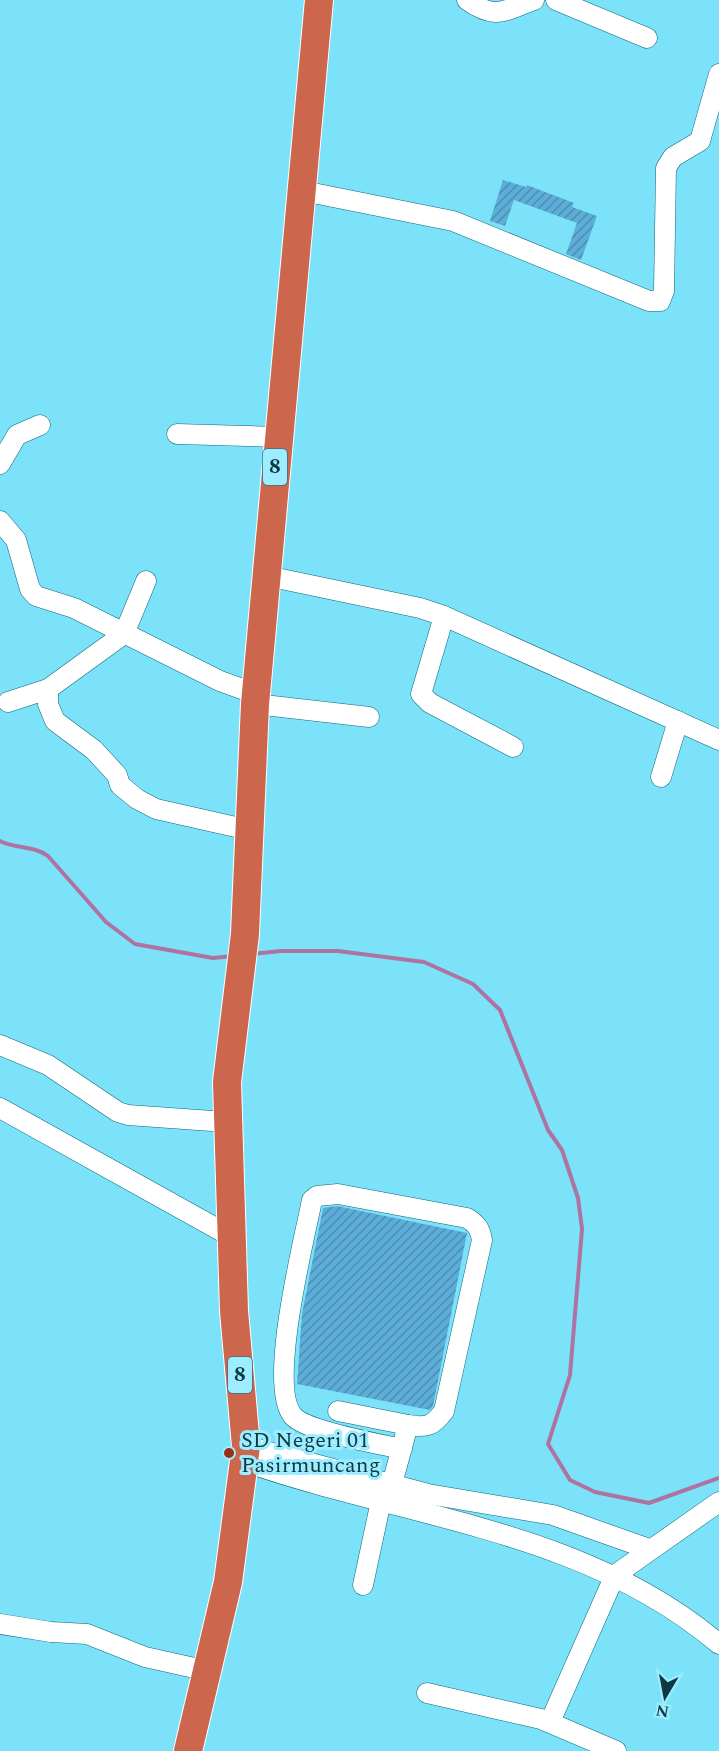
<svg xmlns="http://www.w3.org/2000/svg" width="719" height="1751" font-family="Spectral,serif">
	<style>
		.lines { fill: none; stroke-linecap: round; stroke-linejoin: round }
		.stream { stroke: #af73a2; stroke-width: 4 }
		.building { fill: url(#building-hatch) }
		.minor-casing { stroke: #0c6879; stroke-width: 21 }
		.highway-casing { stroke: #fff; stroke-width: 30 }
		.minor { stroke: #fff; stroke-width: 20 }
		.highway { stroke: #cc664d; stroke-width: 28 }
		.poi-dot { fill: #982f16; stroke: #9decff; stroke-width: 2 }
		.labels { text-anchor: middle; dominant-baseline: central; stroke-width: 6; stroke-linejoin: round; paint-order: stroke }
		.shield { fill: #9decff; stroke: #376f7b; stroke-width: 1.5 }
		.shield-label { font-size: 21px; font-weight: bold; fill: #0b3a43 }
		.poi-label { font-size: 22px; fill: #0b3a43; stroke: #9decff; text-anchor: start }
	</style>
	<defs>
		<pattern id="building-hatch" width="6" height="6" patternUnits="userSpaceOnUse" patternTransform="scale(1.5)"><rect width="6" height="6" fill="#5dadd9"/><path d="M-1 1l2-2M0 6l6-6M5 7l2-2" fill="none" stroke="#4b8eb2"/></pattern>
	</defs>
	<rect width="100%" height="100%" fill="#7be2f9"/>
	<g class="lines">
		<!-- stream -->
		<g class="stream">
			<path d="M 0,841 C 16,849 33,845 48,856 L 106,922 L 135,944 L 213,958 L 233,956"/>
			<polyline points="252,954 281,951 338,951 424,962 473,984 500,1010 548,1130 562,1150 578,1198 582,1229 570,1375 548,1444 570,1480 595,1492 649,1503 719,1478"/>
		</g>
	</g>
	<!-- building -->
	<g class="building">
		<polygon points="503,180 526,187 527,185 574,203 572,207 597,216 581,260 566,254 577,223 514,200 505,226 490,221"/>
		<polygon points="337,1206 467,1233 433,1406 430,1410 297,1384 302,1314 323,1208"/>
	</g>
	<g class="lines">
		<defs>
			<g id="minor">
				<path d="M 467,0 C 496,21 505,10 534,0"/>
				<polyline points="556,0 647,38"/>
				<polyline points="303,191 453,221 649,301 660,301 664,291 666,168 673,157 700,141 719,74"/>
				<polyline points="177,434 278,437"/>
				<polyline points="0,464 17,435 40,425"/>
				<polyline points="0,521 16,540 30,589 36,596 74,608 220,681 256,694"/>
				<polyline points="267,576 420,608 444,616 719,740"/>
				<polyline points="444,616 421,694 430,703 513,747"/>
				<polyline points="48,689 48,704 55,721 94,750 117,775 120,785 137,799 156,809 249,830"/>
				<polyline points="8,702 48,689 124,634 146,581"/>
				<polyline points="255,704 369,717"/>
				<polyline points="661,777 678,721"/>
				<polyline points="0,1045 48,1065 118,1112 128,1115 226,1122"/>
				<polyline points="0,1108 232,1237"/>
				<polyline points="338,1411 408,1425"/>
				<polyline points="246,1446 428,1494 553,1515 649,1549"/>
				<path d="M 243,1461 C 404,1518 584,1529 719,1644"/>
				<path d="M 392,1484 L 408,1425 C 427,1428 433,1426 444,1411 L 482,1240 C 480,1229 477,1224 467,1218 L 338,1194 L 317,1196 L 312,1200 C 304,1241 267,1386 293,1416 C 306,1431 379,1444 402,1449"/>
				<polyline points="363,1585 381,1501"/>
				<polyline points="0,1624 51,1632 87,1634 145,1657 208,1671"/>
				<polyline points="427,1693 541,1719 616,1751"/>
				<polyline points="550,1722 615,1575 719,1502"/>
			</g>
			<polyline id="highway" points="188,1751 228,1582 246,1446 234,1311 227,1082 245,934 255,704 319,0"/>
		</defs>
		<!-- minor casing -->
		<use href="#minor" class="minor-casing"/>
		<!-- highway casing -->
		<use href="#highway" class="highway-casing"/>
		<!-- minor -->
		<use href="#minor" class="minor"/>
		<!-- highway -->
		<use href="#highway" class="highway"/>
	</g>
	<!-- markers -->
	<circle class="poi-dot" cx="229" cy="1453" r="6"/>
	<g class="labels">
		<!-- shield labels -->
		<g class="shield">
			<rect x="263" y="449" width="24" height="36" rx="4.5"/>
			<rect x="228" y="1357" width="24" height="36" rx="4.5"/>
		</g>
		<g class="shield-label">
			<text x="275" y="467">8</text>
			<text x="240" y="1375">8</text>
		</g>
		<!-- poi labels -->
		<g class="poi-label">
			<text x="241" y="1440">SD Negeri 01<tspan x="241" dy="25">Pasirmuncang</tspan></text>
		</g>
	</g>
	<!-- north arrow -->
	<g transform="translate(665 1697) rotate(190)" stroke="#9decff" stroke-width="4.5" paint-order="stroke">
	<path d="M0-4.5L10 22L0 15L-10 22Z" fill="#0b3a43"/>
	<text y="-9" font-size="16" font-weight="bold" text-anchor="middle" fill="#0b3a43">N</text>
	</g>
</svg>
